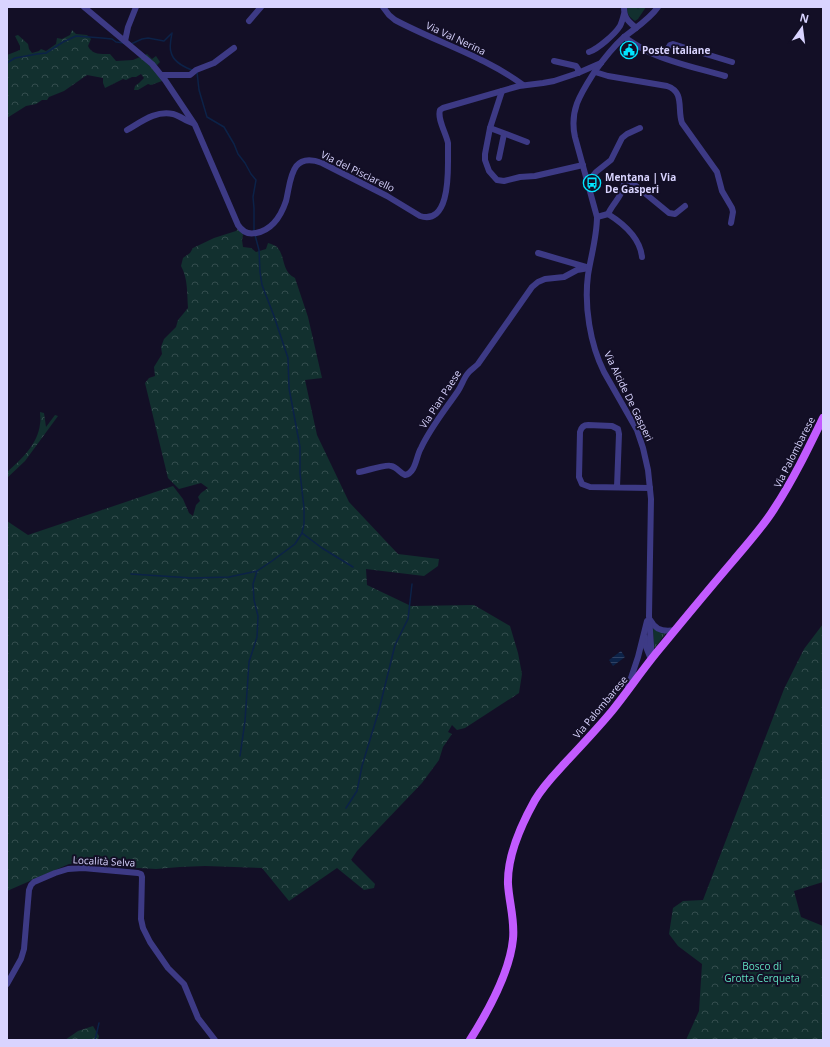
<svg xmlns="http://www.w3.org/2000/svg" width="830" height="1047" font-family="'Open Sans',sans-serif">
	<style>
		.grass { fill: url(#grass-tufts) }
		.forest { fill: url(#forest-crowns) }
		.park { fill: #12302f }
		.water { fill: url(#water-rules) }
		.lines { fill: none; stroke-linecap: round; stroke-linejoin: round }
		.stream { stroke: #0c2248; stroke-width: 1.5 }
		.minor { stroke: #3d3a85; stroke-width: 6 }
		.major { stroke: #c25bff; stroke-width: 8 }
		.labels { text-anchor: middle; dominant-baseline: central; stroke-width: 4; stroke-linejoin: round; paint-order: stroke }
		.street-label { font-size: 10px; fill: #d9d4ff; stroke: #130f26 }
		.poi-label { font-size: 10px; font-weight: bold; fill: #d9d4ff; stroke: #130f26; text-anchor: start }
		.park-label { font-size: 10px; fill: #5fe0c0; stroke: #130f26 }
	</style>
	<defs>
		<pattern id="grass-tufts" width="24" height="20" patternUnits="userSpaceOnUse"><rect width="24" height="20" fill="#12302f"/><path d="M3 7l-1-3M5 7V3M7 7l1-3M15 17l-1-3M17 17v-4M19 17l1-3" fill="none" stroke="#344d4e"/></pattern>
		<pattern id="forest-crowns" width="20" height="18" patternUnits="userSpaceOnUse"><rect width="20" height="18" fill="#12302f"/><path d="M2 6a3 3 0 1 1 6 0M12 15a3 3 0 1 1 6 0" fill="none" stroke="#344d4e"/></pattern>
		<pattern id="water-rules" width="6" height="5" patternUnits="userSpaceOnUse"><rect width="6" height="5" fill="#0c2248"/><path d="M0 2.5h6" fill="none" stroke="#2f4163"/></pattern>
	</defs>
	<rect width="100%" height="100%" fill="#130f26"/>
	<!-- grass -->
	<polygon class="grass" points="653,628 666,633 654,649"/>
	<!-- forest -->
	<g class="forest">
		<path d="M 72,30 L 76,34 L 87,35 L 91,39 L 88,46 C 92,55 101,54 110,54 L 116,61 L 133,60 L 147,54 L 152,59 L 156,56 L 160,62 L 157,65 L 158,74 L 162,81 L 151,85 L 148,84 L 138,90 L 134,90 L 135,86 L 139,83 L 144,78 L 141,74 L 136,77 L 132,77 L 126,80 L 123,79 L 105,88 L 103,83 L 103,78 L 87,75 L 64,91 L 49,97 L 47,100 L 42,100 L 36,104 L 26,106 L 7,118 L 7,55 L 20,50 L 20,46 L 15,36 L 18,35 L 28,44 L 29,49 L 32,53 L 39,51 L 41,49 L 46,51 L 56,44 L 57,38 L 62,39 L 70,35 Z"/>
		<path d="M 240,227 L 243,235 L 242,240 L 243,247 L 251,248 L 256,252 L 266,249 L 268,243 C 271,244 275,245 277,247 C 286,257 281,271 295,278 L 308,317 L 322,378 L 305,380 L 317,435 L 349,502 L 398,554 L 439,559 L 438,566 L 424,576 L 366,569 L 367,585 L 411,606 L 474,605 L 510,626 L 518,653 L 522,674 L 519,693 L 465,728 L 457,730 L 452,725 L 448,732 L 452,734 L 443,747 L 439,760 L 422,783 L 357,851 L 351,860 L 375,884 L 374,888 L 364,890 L 337,868 L 289,901 L 262,868 L 205,866 L 180,867 L 156,869 L 69,864 L 7,891 L 7,521 L 28,535 L 173,486 L 183,499 L 189,513 L 193,516 L 196,505 L 200,501 L 198,497 L 201,493 L 208,488 L 201,483 L 179,489 L 168,478 L 145,383 L 149,378 L 155,376 L 154,367 L 162,354 L 161,347 L 164,339 L 176,327 L 178,320 L 188,308 C 187,294 188,278 181,266 L 183,258 L 190,253 L 193,248 L 214,238 L 236,231 Z"/>
		<path d="M 40,412 L 44,413 L 46,427 L 55,415 L 58,416 L 25,461 L 7,478 L 7,472 C 21,460 38,444 40,424 C 41,420 40,416 40,412 Z"/>
		<polygon points="823,624 823,882 794,891 801,917 823,926 823,1040 686,1040 699,1011 702,964 678,946 669,934 673,908 683,901 703,900 784,689 804,649"/>
		<polygon points="93,1026 99,1036 98,1040 65,1040 78,1031"/>
	</g>
	<!-- park -->
	<path class="park" d="M 627,7 L 637,7 L 638,9 L 639,7 L 646,7 L 638,19 L 635,21 C 629,17 627,14 627,7 Z"/>
	<!-- water -->
	<polygon class="water" points="621,651 625,657 613,666 609,660"/>
	<g class="lines">
		<!-- stream -->
		<g class="stream">
			<path d="M 172,33 C 171,39 169,47 171,52 C 173,62 184,67 192,70"/>
			<polyline points="131,44 142,39 148,38 164,41 171,34"/>
			<polyline points="7,63 15,58 37,54 46,53 63,42 76,36 102,38 112,39 116,42 124,43"/>
			<polyline points="197,72 199,90 207,117 224,127 234,144 238,154 245,163 251,174 256,180 253,197 254,208 254,232"/>
			<polyline points="302,533 322,548 353,567"/>
			<polyline points="131,574 192,578 229,577 257,571 272,561 295,544 302,533 304,524 304,508 300,473 300,447 289,388 288,358 274,316 262,285 260,272 259,250 255,235"/>
			<polyline points="240,756 245,721 249,662 257,637 258,616 254,600 253,584 257,571"/>
			<polyline points="346,808 357,791 362,766 379,710 395,645 408,619 412,584"/>
			<polyline points="95,1040 99,1023"/>
		</g>
		<!-- minor -->
		<g class="minor">
			<path d="M 84,7 L 152,64 L 165,80 L 195,125 L 238,225 C 242,231 248,235 256,233 C 272,230 281,216 286,201 C 291,181 290,151 322,163 L 387,196 L 420,216 C 448,225 448,178 448,162 C 448,155 448,149 448,143 C 446,133 437,119 440,110 L 443,108 L 519,86 L 543,83 L 554,81 L 578,73 L 601,63"/>
			<path d="M 383,7 L 389,15 L 395,20 C 436,42 486,57 523,85"/>
			<path d="M 624,7 C 624,18 628,21 636,28"/>
			<polyline points="249,21 261,7"/>
			<path d="M 624,37 C 633,43 642,49 651,53 C 675,64 701,69 725,76"/>
			<polyline points="125,41 128,27 136,7"/>
			<path d="M 589,52 C 598,49 615,34 620,26 C 622,22 623,18 624,14"/>
			<polyline points="660,56 667,50 670,45 673,44 732,62"/>
			<polyline points="554,61 576,66 578,69 578,73"/>
			<path d="M 595,72 L 608,76 L 667,86 C 685,92 677,109 682,123 L 717,172 L 722,191 L 732,208 L 733,212 L 731,223"/>
			<polyline points="162,75 190,75 196,70 214,63 234,48"/>
			<polyline points="502,91 490,128 485,154 485,160 489,171 497,180 504,181 520,177 535,176 583,165"/>
			<polyline points="490,128 527,142"/>
			<path d="M 127,130 C 141,122 156,110 173,114 C 180,116 186,121 193,123"/>
			<polyline points="499,158 504,134"/>
			<polyline points="588,184 592,177 596,172 611,160 622,138 627,134 640,128"/>
			<path d="M 608,214 C 612,205 619,199 622,191 C 624,186 623,182 628,180 L 630,181 L 669,213 L 675,214 L 685,206"/>
			<path d="M 597,217 L 608,214 C 624,224 640,238 642,257"/>
			<polyline points="538,253 586,267"/>
			<path d="M 359,472 C 366,471 386,464 391,466 C 397,467 400,473 405,475 C 416,473 416,456 421,448 C 431,427 445,410 458,391 C 462,385 464,377 469,372 C 472,369 475,367 478,364 L 532,287 L 538,282 L 545,279 L 564,277 L 577,270 L 589,268"/>
			<path d="M 617,487 L 619,434 L 618,429 L 612,426 L 588,425 C 583,425 581,428 580,432 L 579,477 L 582,484 L 590,487 L 650,488"/>
			<path d="M 651,621 C 656,631 665,632 675,630"/>
			<polyline points="645,637 646,647 650,657"/>
			<path d="M 651,659 L 651,645 L 649,616 L 651,499 L 648,470 L 643,448 L 637,430 L 604,372 C 590,344 584,306 588,275 C 591,256 597,236 597,217 L 575,137 C 569,110 581,93 595,71 C 603,60 612,48 623,38 C 635,28 649,20 658,7"/>
			<polyline points="628,687 638,657 647,621"/>
			<polyline points="7,984 21,959 24,949 29,890 31,885 34,882 55,873 68,869 83,868 138,873 141,874 142,877 141,919 143,928 150,942 168,968 184,984 198,1018 215,1040"/>
		</g>
		<!-- major -->
		<path class="major" d="M 470,1040 C 487,1013 510,971 513,939 C 515,920 509,902 508,884 C 507,855 521,825 535,800 C 543,786 554,775 565,763 C 581,746 597,729 612,711 C 629,690 644,667 662,646 C 685,618 709,589 733,561 C 747,544 762,528 774,509 C 793,480 808,449 823,418"/>
	</g>
	<!-- icons -->
	<defs>
		<symbol id="civic-ring" viewBox="-11 -11 22 22"><circle r="9.5" fill="#130f26" stroke="#00e5ff" stroke-width="1.5"/><path d="M-.6-6.5H3V-4.5H.6V-3L4-1V1h2V6H-6V1h2V-1L-.6-3ZM-1.2 2.5V6h2.4V2.5Z" fill="#00e5ff"/></symbol>
		<symbol id="bus-ring" viewBox="-11 -11 22 22"><circle r="9.5" fill="#130f26" stroke="#00e5ff" stroke-width="1.5"/><path d="M-5-6H5V4H4V6H2V4H-2V6H-4V4H-5ZM-3.5-4V0h7V-4ZM-3.5 1.2v1.5H-2V1.2ZM2 1.2v1.5H3.5V1.2Z" fill="#00e5ff"/></symbol>
	</defs>
	<g fill-rule="evenodd">
		<use href="#civic-ring" x="619" y="40" width="20" height="20"/>
		<use href="#bus-ring" x="582" y="173" width="20" height="20"/>
	</g>
	<g class="labels">
		<!-- street labels -->
		<g class="street-label">
			<text transform="translate(456 38) rotate(25)">Via Val Nerina</text>
			<text transform="translate(358 171) rotate(26)">Via del Pisciarello</text>
			<text transform="translate(629 396) rotate(64)">Via Alcide De Gasperi</text>
			<text transform="translate(440 399) rotate(-57)">Via Pian Paese</text>
			<text transform="translate(794 452) rotate(-63)">Via Palombarese</text>
			<text transform="translate(600 707) rotate(-50)">Via Palombarese</text>
			<text transform="translate(104 861) rotate(3)">Località Selva</text>
		</g>
		<!-- poi labels -->
		<g class="poi-label">
			<text x="642" y="50">Poste italiane</text>
			<text x="605" y="177">Mentana | Via<tspan x="605" dy="12">De Gasperi</tspan></text>
		</g>
		<!-- park labels -->
		<g class="park-label">
			<text x="762" y="966">Bosco di<tspan x="762" dy="12">Grotta Cerqueta</tspan></text>
		</g>
	</g>
	<!-- border -->
	<rect width="830" height="1047" fill="none" stroke="#d9d4ff" stroke-width="16"/>
	<!-- north arrow -->
	<g transform="translate(802 28) rotate(14)" stroke="#130f26" stroke-width="3" paint-order="stroke">
	<path d="M0-3L7 15L0 10L-7 15Z" fill="#d9d4ff"/>
	<text y="-6" font-size="11" font-weight="bold" text-anchor="middle" fill="#d9d4ff">N</text>
	</g>
</svg>
